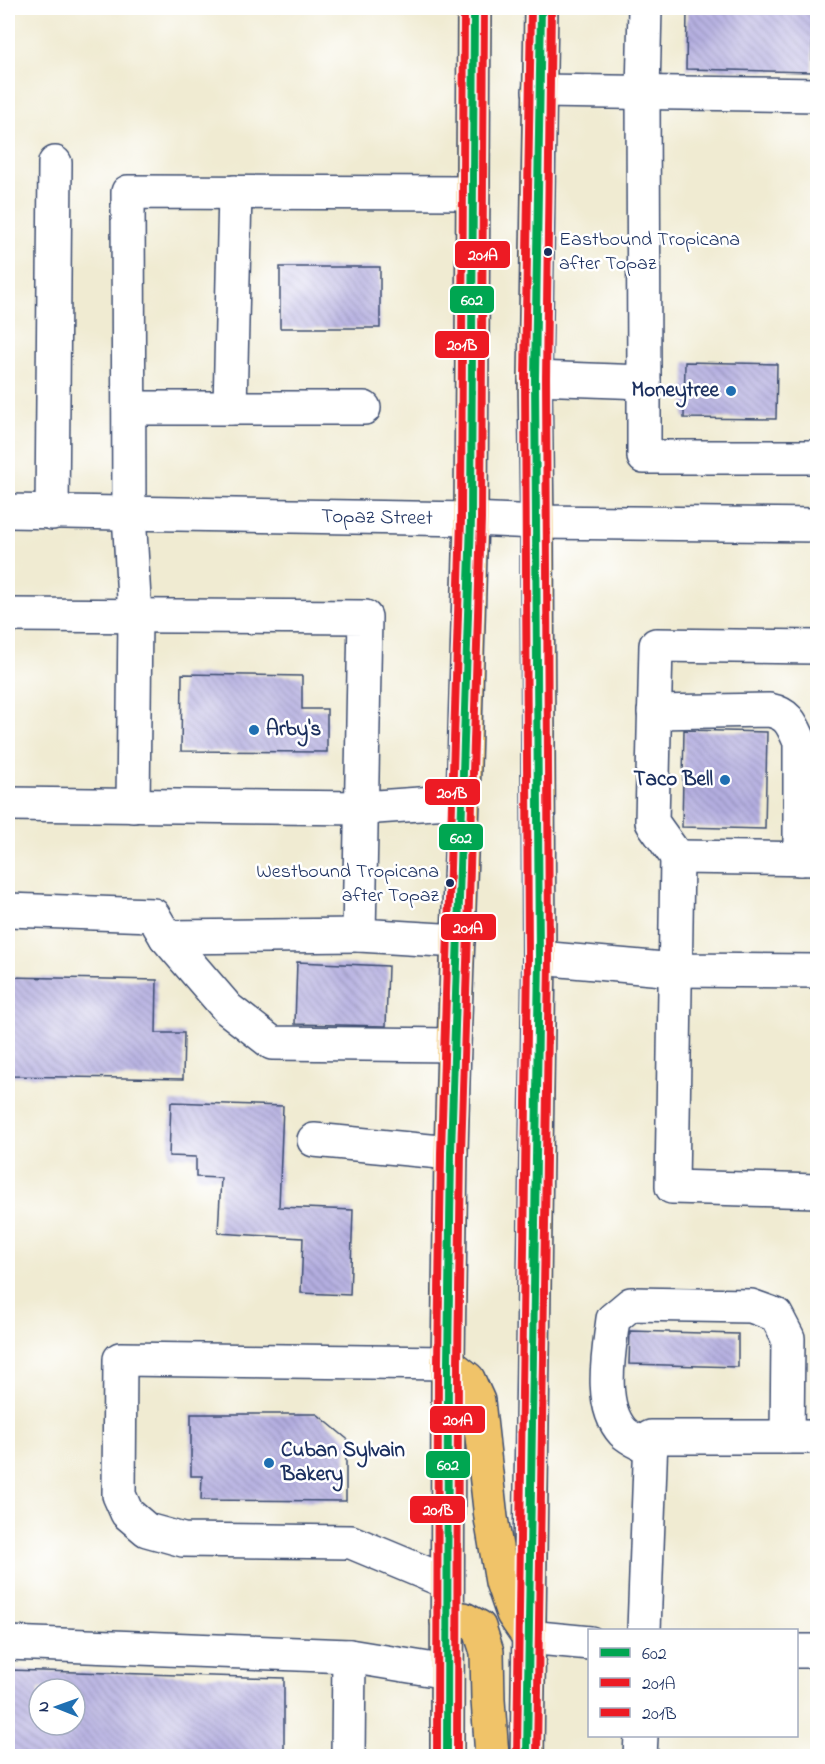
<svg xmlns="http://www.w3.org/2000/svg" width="825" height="1764" font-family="'Indie Flower',sans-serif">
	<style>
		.building { fill: url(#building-back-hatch); fill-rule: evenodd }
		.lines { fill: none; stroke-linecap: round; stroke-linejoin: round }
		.minor-casing { stroke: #3b4b6f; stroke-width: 36 }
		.major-casing { stroke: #3b4b6f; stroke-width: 36 }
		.minor { stroke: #fff; stroke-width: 33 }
		.major { stroke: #f0c369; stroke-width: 33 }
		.bus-1-casing { stroke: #fff; stroke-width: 12 }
		.bus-2-casing { stroke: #fff; stroke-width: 12 }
		.bus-3-casing { stroke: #fff; stroke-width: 12 }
		.bus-1 { stroke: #00a651; stroke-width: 8 }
		.bus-2 { stroke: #ed1b24; stroke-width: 8 }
		.bus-3 { stroke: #ed1b24; stroke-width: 8 }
		.bus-dot { fill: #1b2f5e; stroke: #fff; stroke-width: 2 }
		.poi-dot { fill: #1f6fb2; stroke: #fff; stroke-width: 2 }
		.labels { text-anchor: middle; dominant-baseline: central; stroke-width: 5; stroke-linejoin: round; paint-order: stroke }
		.bus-label { font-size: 20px; fill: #1b2f5e; stroke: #fff; text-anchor: start }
		.poi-label { font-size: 21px; font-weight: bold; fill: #1b2f5e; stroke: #fff; text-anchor: end }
		.street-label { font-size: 21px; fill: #1b2f5e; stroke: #fff }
		.line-badge { stroke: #fff; stroke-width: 2 }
		.badge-label { font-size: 16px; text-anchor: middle; font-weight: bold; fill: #fff }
	</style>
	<defs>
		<pattern id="building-back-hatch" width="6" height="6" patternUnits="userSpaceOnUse" patternTransform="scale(1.5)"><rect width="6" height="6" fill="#b4aee0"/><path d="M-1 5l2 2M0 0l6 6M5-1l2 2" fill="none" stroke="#928eb9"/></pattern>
	</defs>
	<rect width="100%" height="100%" fill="#fff"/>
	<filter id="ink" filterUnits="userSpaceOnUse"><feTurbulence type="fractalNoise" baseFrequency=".0167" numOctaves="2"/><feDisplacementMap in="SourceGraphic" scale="12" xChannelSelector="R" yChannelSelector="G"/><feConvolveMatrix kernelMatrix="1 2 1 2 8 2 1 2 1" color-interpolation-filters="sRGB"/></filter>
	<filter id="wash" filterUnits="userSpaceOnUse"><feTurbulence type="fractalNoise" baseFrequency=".008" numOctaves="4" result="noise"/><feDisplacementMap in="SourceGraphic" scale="24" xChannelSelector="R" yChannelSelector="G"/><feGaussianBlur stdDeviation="1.35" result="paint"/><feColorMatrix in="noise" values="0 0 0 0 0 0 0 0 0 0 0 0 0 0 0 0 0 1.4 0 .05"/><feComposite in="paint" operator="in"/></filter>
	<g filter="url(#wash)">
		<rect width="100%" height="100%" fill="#f0ebd2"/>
		<g id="blocks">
			<!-- building -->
			<g class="building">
				<polygon points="687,11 813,13 812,72 686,69"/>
				<rect x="280" y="267" width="100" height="61"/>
				<polygon points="685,362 777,364 776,419 684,418"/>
				<polygon points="182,674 302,676 302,709 327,709 327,752 181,751"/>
				<polygon points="684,730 767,732 765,829 682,827"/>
				<polygon points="297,962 388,966 386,1026 295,1024"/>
				<polygon points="8,977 157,980 156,1033 184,1033 183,1079 8,1076"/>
				<polygon points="171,1102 283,1106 279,1207 353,1210 350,1295 301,1293 303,1238 218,1233 221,1178 196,1177 196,1157 169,1156"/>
				<polygon points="630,1331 738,1334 738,1367 629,1364"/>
				<polygon points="191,1414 317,1414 352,1443 346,1450 346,1501 201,1500 202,1476 191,1476"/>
				<path d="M 8,1670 L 284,1678 L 284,1756 L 8,1756 ZM 39,1689 L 75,1689 L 75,1725 L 39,1725 Z"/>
			</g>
		</g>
	</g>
	<g filter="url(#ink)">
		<use href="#blocks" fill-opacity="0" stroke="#3b4b6f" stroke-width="1.5"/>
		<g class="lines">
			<defs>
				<g id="minor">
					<polyline points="539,91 818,95"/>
					<polyline points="535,378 644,382 643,92 645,8"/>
					<polyline points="644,382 644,457 818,457"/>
					<polyline points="129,408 364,408"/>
					<polyline points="230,408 235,192"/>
					<polyline points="8,511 471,519 537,522 818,525"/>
					<polyline points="52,513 55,163"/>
					<polyline points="8,615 365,617 359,935 458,941"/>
					<path d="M 654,712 L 769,710 C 789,714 792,724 800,742 L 800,859"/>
					<polyline points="8,804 362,808 463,801"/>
					<polyline points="133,806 135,616 129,514 128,192 472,193"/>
					<polyline points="677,857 652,822 656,645 818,647"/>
					<polyline points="818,859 677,857 672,1187 818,1191"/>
					<polyline points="8,910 153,915 166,937 228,1009 272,1043 454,1045"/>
					<polyline points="166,937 359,935"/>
					<polyline points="539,958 675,970 818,971"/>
					<polyline points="314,1140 451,1153"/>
					<path d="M 651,1449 C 643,1444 630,1439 623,1432 C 598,1405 609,1352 613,1319 L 631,1304 L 751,1306 L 776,1315 L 788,1338 L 787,1437"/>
					<polyline points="447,1582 351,1542 183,1540 147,1530 127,1513 119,1495 120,1359 448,1363"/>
					<polyline points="644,1630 651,1437 818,1437"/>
					<polyline points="528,1637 590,1643"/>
					<polyline points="8,1643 349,1656 447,1672"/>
					<polyline points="796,1651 818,1651"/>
					<polyline points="348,1756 349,1656"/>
					<polyline points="640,1756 641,1736"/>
				</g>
				<g id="major">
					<polyline points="448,1363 468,1379 478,1401 491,1518 502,1582 513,1614 526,1633"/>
					<polyline points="447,1621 464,1619 479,1627 487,1652 488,1700 492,1756"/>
					<polyline points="447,1756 448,1363 451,1153 454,1045 463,801 471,519 474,8"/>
					<polyline points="527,1756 539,958 537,522 535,378 541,8"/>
				</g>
			</defs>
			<!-- minor casing -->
			<use href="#minor" class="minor-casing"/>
			<!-- major casing -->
			<use href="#major" class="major-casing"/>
			<!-- minor -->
			<use href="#minor" class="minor"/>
			<!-- major -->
			<use href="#major" class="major"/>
			<defs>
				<g id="bus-1">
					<polyline points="447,1756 448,1363 451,1153 471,519 474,8"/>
					<polyline points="527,1756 539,958 535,378 541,8"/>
				</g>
				<g id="bus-2">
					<polyline points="457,1756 458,1363 461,1153 481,519 484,8"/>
					<polyline points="537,1756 549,958 546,378 551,8"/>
				</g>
				<g id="bus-3">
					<polyline points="437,1756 438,1363 441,1153 461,519 464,8"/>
					<polyline points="517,1756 528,958 525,378 531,8"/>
				</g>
			</defs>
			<!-- bus-1 casing -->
			<use href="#bus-1" class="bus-1-casing"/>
			<!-- bus-2 casing -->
			<use href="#bus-2" class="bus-2-casing"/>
			<!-- bus-3 casing -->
			<use href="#bus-3" class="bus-3-casing"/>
			<!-- bus-1 -->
			<use href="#bus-1" class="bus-1"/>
			<!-- bus-2 -->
			<use href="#bus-2" class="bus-2"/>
			<!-- bus-3 -->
			<use href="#bus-3" class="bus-3"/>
		</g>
	</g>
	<!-- markers -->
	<g class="bus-dot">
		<circle cx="548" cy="252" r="5"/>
		<circle cx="450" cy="883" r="5"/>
	</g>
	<g class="poi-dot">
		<circle cx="731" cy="391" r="6"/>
		<circle cx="254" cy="730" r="6"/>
		<circle cx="725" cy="780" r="6"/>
		<circle cx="269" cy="1463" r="6"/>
	</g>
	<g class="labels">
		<!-- bus labels -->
		<g class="bus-label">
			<text x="559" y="240">Eastbound Tropicana<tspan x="559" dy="24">after Topaz</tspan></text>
			<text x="439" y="872" text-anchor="end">Westbound Tropicana<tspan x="439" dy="24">after Topaz</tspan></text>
		</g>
		<!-- poi labels -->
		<g class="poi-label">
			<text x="719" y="391">Moneytree</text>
			<text x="266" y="730" text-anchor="start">Arby's</text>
			<text x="713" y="780">Taco Bell</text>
			<text x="281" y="1451" text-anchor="start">Cuban Sylvain<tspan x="281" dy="24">Bakery</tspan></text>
		</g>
		<!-- street labels -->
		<g class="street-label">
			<text transform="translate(377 518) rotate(1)">Topaz Street</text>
		</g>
	</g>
	<g class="line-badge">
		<rect x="454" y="240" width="57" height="29" rx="6" fill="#ed1b24"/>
		<rect x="449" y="285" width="46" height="29" rx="6" fill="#00a651"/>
		<rect x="434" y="330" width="56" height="29" rx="6" fill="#ed1b24"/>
		<rect x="424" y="778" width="57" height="28" rx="6" fill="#ed1b24"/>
		<rect x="438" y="823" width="46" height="28" rx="6" fill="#00a651"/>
		<rect x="440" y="913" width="57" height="28" rx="6" fill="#ed1b24"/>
		<rect x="429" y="1405" width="57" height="29" rx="6" fill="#ed1b24"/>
		<rect x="425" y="1450" width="46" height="29" rx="6" fill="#00a651"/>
		<rect x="409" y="1495" width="57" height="29" rx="6" fill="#ed1b24"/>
	</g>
	<g class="badge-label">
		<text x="483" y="260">201A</text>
		<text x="472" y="305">602</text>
		<text x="462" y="350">201B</text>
		<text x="452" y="798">201B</text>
		<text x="461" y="843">602</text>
		<text x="468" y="933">201A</text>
		<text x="458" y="1425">201A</text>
		<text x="448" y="1470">602</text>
		<text x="438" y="1515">201B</text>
	</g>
	<!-- margin -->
	<rect width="825" height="1764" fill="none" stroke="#fff" stroke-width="30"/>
	<!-- legend -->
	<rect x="588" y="1629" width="210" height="108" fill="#ffffff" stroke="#a4acbf" stroke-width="1.5"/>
	<rect x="600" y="1648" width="30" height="9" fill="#00a651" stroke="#a4acbf" stroke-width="1.5"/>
	<text x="642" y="1659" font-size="18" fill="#1b2f5e">602</text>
	<rect x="600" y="1678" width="30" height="9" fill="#ed1b24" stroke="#a4acbf" stroke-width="1.5"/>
	<text x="642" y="1689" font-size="18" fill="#1b2f5e">201A</text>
	<rect x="600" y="1708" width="30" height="9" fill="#ed1b24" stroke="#a4acbf" stroke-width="1.5"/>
	<text x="642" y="1719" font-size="18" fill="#1b2f5e">201B</text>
	<!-- north arrow -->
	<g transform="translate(57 1707) rotate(271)"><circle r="28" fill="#ffffff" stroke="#a4acbf" stroke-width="1.5"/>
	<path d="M0-4.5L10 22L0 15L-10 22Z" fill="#1f6fb2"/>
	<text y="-9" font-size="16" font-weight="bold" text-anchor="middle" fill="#1b2f5e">N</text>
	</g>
</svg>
